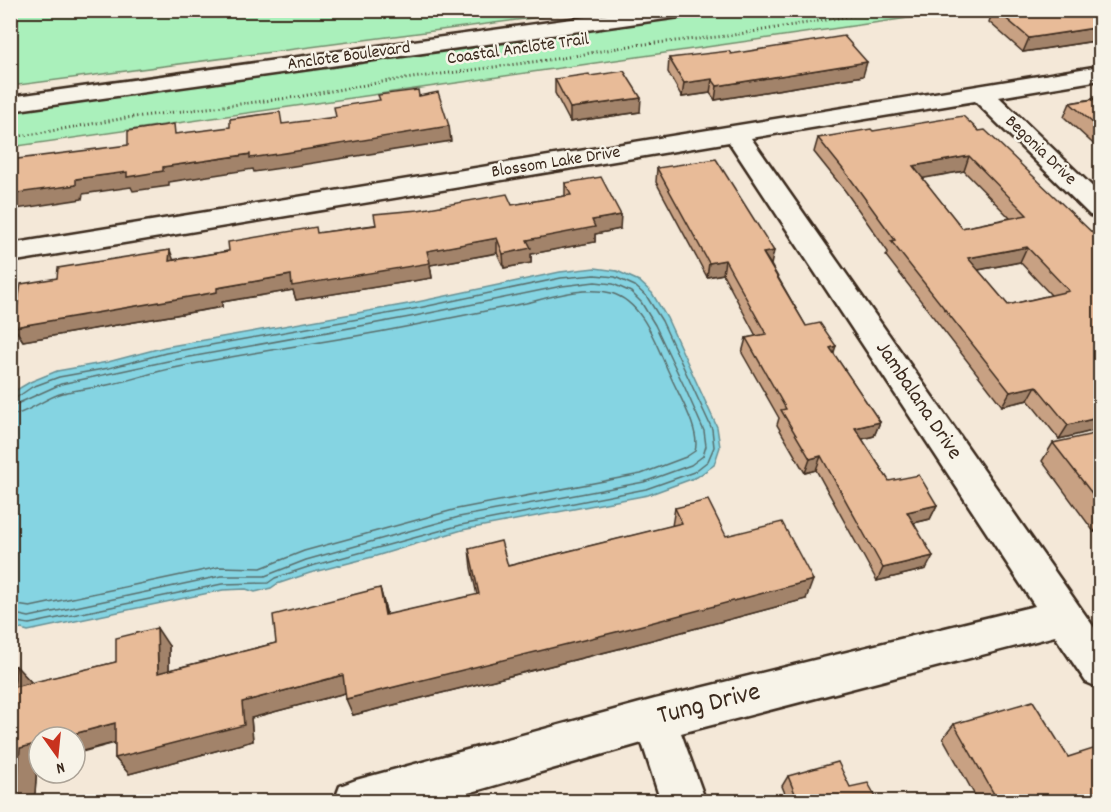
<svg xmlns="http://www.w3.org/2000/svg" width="1111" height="812" font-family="Dekko,sans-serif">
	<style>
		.green { fill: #aaf0bb; stroke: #728d6c; stroke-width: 1.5 }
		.water { fill: #85d4e2; stroke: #679094; stroke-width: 1.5 }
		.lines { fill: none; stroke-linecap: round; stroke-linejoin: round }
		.shore { stroke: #596e6c; stroke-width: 1.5 }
		.minor-casing { stroke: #3b2a1e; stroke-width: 5 }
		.path { stroke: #3b2a1e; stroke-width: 3; stroke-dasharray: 1 3; stroke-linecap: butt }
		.minor { fill: #f7f3e8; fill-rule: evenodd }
		.wall { fill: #c8a183; stroke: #3b2a1e; stroke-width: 1.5; fill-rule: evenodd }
		.shaded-wall { fill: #a2836a; stroke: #3b2a1e; stroke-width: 1.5 }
		.building { fill: #e8bb98; stroke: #3b2a1e; stroke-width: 1.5; fill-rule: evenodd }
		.labels { text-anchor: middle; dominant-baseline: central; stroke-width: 5; stroke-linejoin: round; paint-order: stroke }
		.far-street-label { font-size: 18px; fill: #3b2a1e; stroke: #f7f3e8 }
		.street-label { font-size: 22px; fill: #3b2a1e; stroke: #f7f3e8 }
		.near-street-label { font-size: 27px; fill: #3b2a1e; stroke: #f7f3e8 }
	</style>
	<rect width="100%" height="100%" fill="#f4e8d8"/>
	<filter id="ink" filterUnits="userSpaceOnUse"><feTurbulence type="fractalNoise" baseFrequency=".0167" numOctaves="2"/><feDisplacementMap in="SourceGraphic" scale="12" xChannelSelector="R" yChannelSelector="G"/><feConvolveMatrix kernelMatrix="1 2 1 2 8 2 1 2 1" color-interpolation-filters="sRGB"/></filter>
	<g filter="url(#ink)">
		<!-- green -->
		<g class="green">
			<polygon points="11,10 586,10 586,11 11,86"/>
			<polygon points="726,11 957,11 11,147 10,108"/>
		</g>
		<!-- water -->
		<polygon class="water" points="595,268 617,271 639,281 652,293 667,318 717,427 720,447 714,465 697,477 648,495 462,530 376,556 310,573 277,584 271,588 255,592 246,589 223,590 28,631 11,626 11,399 13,392 30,382 57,371 108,362 165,347 408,304 560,272"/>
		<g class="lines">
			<!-- shore -->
			<g class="shore">
				<polyline points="10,399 16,398 32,387 59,377 109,368 166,353 409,310 561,278 595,275 615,277 635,286 647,297 662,321 712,429 714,447 708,461 694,472 646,489 461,525 308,567 275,578 268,583 222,584 29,624 10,621"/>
				<polyline points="10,407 61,384 168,361 410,317 562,286 595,282 613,284 631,292 641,302 655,325 685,388 704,431 706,446 703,456 691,465 644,482 459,517 306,560 265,576 221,576 29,617 10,613"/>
				<path d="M 10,416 C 29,413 44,398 63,393 C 79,389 96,388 112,384 C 132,380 150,373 169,369 C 250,351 334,342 415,325 C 452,318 489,310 526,303 C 551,297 585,286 611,293 C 644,302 657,348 670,375 C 678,394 701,431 695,451 L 686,457 L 641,474 L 457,509 L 304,551 L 261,568 L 219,567 L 30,607 L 10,604"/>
			</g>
			<defs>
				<g id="minor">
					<polygon points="637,10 697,10 695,15 687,16 10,111 10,97"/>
					<polygon points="1100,66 1100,80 999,97 1100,194 1100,217 1090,215 975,101 751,138 1100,636 1100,688 1086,682 1055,636 681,733 706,802 661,802 642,743 437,802 334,802 340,786 356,780 655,699 1035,606 729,142 10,262 10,244"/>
				</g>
			</defs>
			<!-- minor casing -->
			<use href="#minor" class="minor-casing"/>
			<!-- path -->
			<polyline class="path" points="10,138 126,118 297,97 382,82 562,58 635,45 727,36 886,10"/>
			<!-- minor -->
			<use href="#minor" class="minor"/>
		</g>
		<!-- wall -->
		<g class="wall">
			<polygon points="993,10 1101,10 1101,40 1023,52 989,22"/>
			<polygon points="731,54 863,76 715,100 710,93 682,97 668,72 669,58"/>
			<polygon points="590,76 640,112 570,122 555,93 555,79"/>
			<polygon points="1101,94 1101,151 1064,117 1070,103 1098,98"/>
			<path d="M 873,131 L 979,131 L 1101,241 L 1101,429 L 1059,439 L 1028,400 L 1002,406 L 886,256 L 888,252 L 846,192 L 814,152 L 818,138 ZM 964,171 L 1010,218 L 962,228 L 922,178 ZM 1020,262 L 1051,295 L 1008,305 L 978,270 Z"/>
			<polygon points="657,168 771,265 806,326 834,354 880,422 874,436 862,439 889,481 937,505 930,519 914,523 926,569 877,581 816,470 805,473 777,425 779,418 742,353 746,338 756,336 723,274 707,277 656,182"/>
			<polygon points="565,183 620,229 595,234 595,242 531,254 531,263 504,268 497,253 430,265 432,278 296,300 293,290 222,302 222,307 23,341 14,327 57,278 229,251 318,233 512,205 565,196"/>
			<polygon points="1101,436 1101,534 1098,531 1094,532 1042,461 1053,443"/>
			<polygon points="675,508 726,536 806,599 618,649 353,715 345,693 251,718 253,741 129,774 115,758 115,743 37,764 35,794 10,801 10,667 16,666 32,683 116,662 169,646 169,670 276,643 380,588 387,615 477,595 471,568 469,549 508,566 672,526"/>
			<polygon points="954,724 1068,757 1101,801 978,801 943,738"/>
			<polygon points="788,776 850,787 878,801 788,801 782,786"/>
		</g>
		<!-- shaded-wall -->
		<g class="shaded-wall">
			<polygon points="1101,27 1101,40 1023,52 1029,38"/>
			<polygon points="867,62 863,76 715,100 717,86"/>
			<polygon points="712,79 710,93 682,97 684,83"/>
			<polygon points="641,98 640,112 570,122 570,108"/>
			<polygon points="449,126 451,141 288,167 254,172 253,169 169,182 169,186 133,191 131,187 83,194 82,199 10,210 10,194 76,179"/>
			<polygon points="969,156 964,171 908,181 913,166"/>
			<polygon points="621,215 620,229 595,234 595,242 531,254 531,263 504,268 503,254 527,240 592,220"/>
			<polygon points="497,238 497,253 430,265 432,278 296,300 293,290 222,302 222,307 23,341 14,327 217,288"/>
			<polygon points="1027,247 1020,262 962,273 968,258"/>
			<polygon points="170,250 175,264 169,261"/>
			<polygon points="774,251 771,265 763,253"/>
			<polygon points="725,260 723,274 707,277 709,263"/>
			<polygon points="836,346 831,361 830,348"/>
			<polygon points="1036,386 1028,400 1002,406 1010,392"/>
			<polygon points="1101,417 1101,429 1059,439 1068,425"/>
			<polygon points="880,422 874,436 850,442 855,428"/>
			<polygon points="821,456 816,470 805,473 810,459"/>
			<polygon points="937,505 930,519 901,526 907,512"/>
			<polygon points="1101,523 1101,528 1098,531 1094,532"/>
			<polygon points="933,556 926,569 877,581 883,568"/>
			<polygon points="813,580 806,599 618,649 353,715 346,699"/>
			<polygon points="380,588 385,607 390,633 385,615"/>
			<polygon points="157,628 169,646 169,690 158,673"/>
			<polygon points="16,666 32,683 14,687"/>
			<polygon points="343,675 349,692 251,718 253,741 129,774 115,758 242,702"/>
			<polygon points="115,723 129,739 75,753 75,737 62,737"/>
			<polygon points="39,743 39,763 37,764 35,794 10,801 10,781 20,748"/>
		</g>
		<!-- building -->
		<g class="building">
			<polygon points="996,10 1101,10 1101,27 1029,38"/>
			<polygon points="844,36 867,62 717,86 712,79 684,83 669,58 729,51 731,54"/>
			<polygon points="624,71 641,98 570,108 555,79 589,74 590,76"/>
			<polygon points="418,90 419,96 438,92 449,126 285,153 250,158 250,154 163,167 163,171 127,177 127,172 76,179 76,185 10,194 10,160 128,145 128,131 174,124 175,134 230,127 230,119 280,112 282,124 336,117 334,107 380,100 378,95"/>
			<polygon points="1101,98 1101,130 1070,103"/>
			<path d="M 963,116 L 979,131 L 985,130 L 1101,241 L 1101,417 L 1068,425 L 1036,386 L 1010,392 L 891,241 L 895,240 L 850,178 L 818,138 L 871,129 L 873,131 ZM 969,156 L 1027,215 L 962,228 L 913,166 ZM 1027,247 L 1069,291 L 1008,305 L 968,258 Z"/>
			<polygon points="716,159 774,251 763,253 806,326 820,323 836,346 830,348 880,422 855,428 889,481 919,475 937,505 907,512 933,556 883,568 821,456 810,459 781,410 786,409 746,338 766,334 725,260 709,263 657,168"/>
			<polygon points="601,177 621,215 592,220 595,227 527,240 531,248 503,254 497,238 427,251 430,263 292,286 291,275 217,288 217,292 14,327 21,284 57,278 58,268 170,250 169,261 229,251 228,242 316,227 317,233 376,225 374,214 418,210 507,194 512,205 571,195 565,183"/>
			<polygon points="1098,433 1101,436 1101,505 1053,443"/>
			<polygon points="708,500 726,536 782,522 813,580 620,631 346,699 343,675 242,702 244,725 115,758 115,723 62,737 39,737 39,743 20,748 18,779 10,781 10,667 16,666 14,687 116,662 116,638 157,628 158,673 276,643 273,615 380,588 385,615 479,594 469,549 501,541 508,566 682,523 675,508"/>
			<polygon points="1033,701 1068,757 1096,748 1101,754 1101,801 998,801 954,724"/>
			<polygon points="838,762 850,787 868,783 878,801 798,801 788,776"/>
		</g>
	</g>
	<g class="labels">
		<!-- far-street labels -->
		<g class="far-street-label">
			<text transform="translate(518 50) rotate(-8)">Coastal Anclote Trail</text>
			<text transform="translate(349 57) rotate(-8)">Anclote Boulevard</text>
			<text transform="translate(1040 151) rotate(44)">Begonia Drive</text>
			<text transform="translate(556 163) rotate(-9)">Blossom Lake Drive</text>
		</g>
		<!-- street labels -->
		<g class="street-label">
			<text transform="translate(918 401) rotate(56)">Jambalana Drive</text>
		</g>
		<!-- near-street labels -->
		<g class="near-street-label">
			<text transform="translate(709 705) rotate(-14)">Tung Drive</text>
		</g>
	</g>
	<!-- margin -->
	<rect width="1111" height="812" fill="none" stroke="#f7f3e8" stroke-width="36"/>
	<rect x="18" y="18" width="1075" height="776" fill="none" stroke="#3b2a1e" stroke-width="2" filter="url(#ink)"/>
	<!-- north arrow -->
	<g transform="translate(57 755) rotate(165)"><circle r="28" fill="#f7f3e8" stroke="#aca397" stroke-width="1.5"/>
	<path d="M0-4.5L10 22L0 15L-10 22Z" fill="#c8321e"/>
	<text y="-9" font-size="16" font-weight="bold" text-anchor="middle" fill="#3b2a1e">N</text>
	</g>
</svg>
